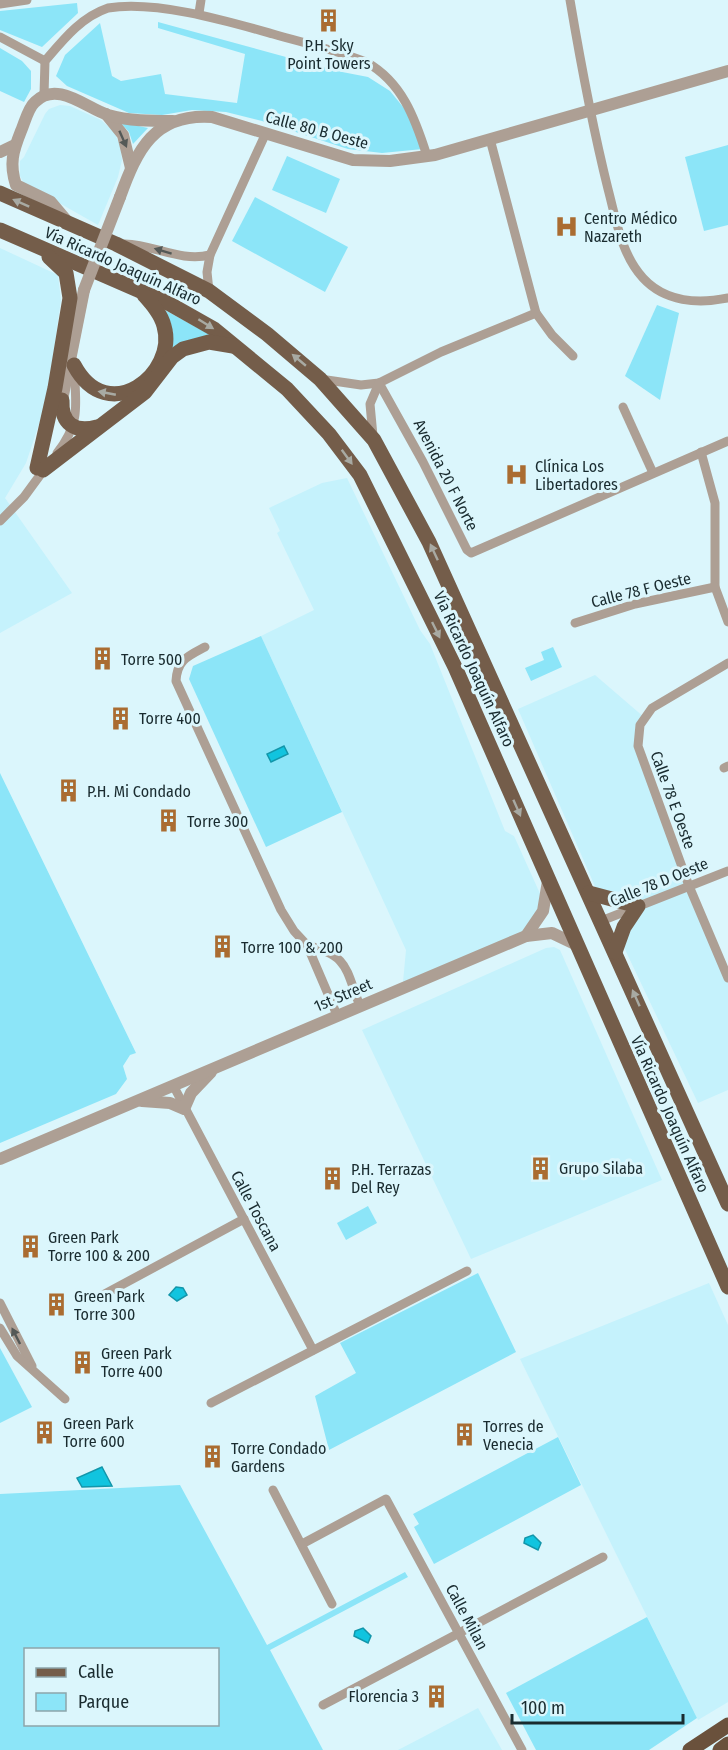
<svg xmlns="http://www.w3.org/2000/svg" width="728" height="1750" font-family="'Fira Sans Condensed',sans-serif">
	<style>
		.built { fill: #c5f2fc }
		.green { fill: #8ce5f8; fill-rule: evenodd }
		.water { fill: #11c4df; stroke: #1396aa; stroke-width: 1.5 }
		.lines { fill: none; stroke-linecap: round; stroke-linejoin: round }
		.minor { stroke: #ad9f94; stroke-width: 9 }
		.tertiary { stroke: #ad9f94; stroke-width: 12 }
		.primary { stroke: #745d4a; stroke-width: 15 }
		.trunk { stroke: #6a513c; stroke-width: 15 }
		.tertiary-bridge { stroke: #ad9f94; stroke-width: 12 }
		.oneway { fill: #545957 }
		.oneway2 { fill: #a8aaa3 }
		.labels { text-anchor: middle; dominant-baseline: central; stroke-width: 6; stroke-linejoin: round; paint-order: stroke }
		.poi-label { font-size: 16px; fill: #192b2f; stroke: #dbf6fc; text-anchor: start }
		.street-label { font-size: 16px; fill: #192b2f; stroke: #dbf6fc }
	</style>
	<rect width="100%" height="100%" fill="#dbf6fc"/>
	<!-- built -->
	<g class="built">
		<polygon points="60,105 70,106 101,120 114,132 120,145 122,160 118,177 98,225 24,183 20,176 20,161 24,157 45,114 49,109"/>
		<polygon points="0,248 58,275 61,300 47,400 26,463 5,498 72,593 0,633"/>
		<polygon points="347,478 420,630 430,644 505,831 514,836 542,898 541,911 523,932 403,982 406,950 261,636 314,610 277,533 280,531 269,508 322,483"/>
		<polygon points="595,675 645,718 638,746 728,978 728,1090 698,1103 620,939 637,906 600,898 518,709"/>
		<polygon points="554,947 560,950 662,1180 471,1259 362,1030 546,948"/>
		<polygon points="709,1283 728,1325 728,1702 698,1720 520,1359"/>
		<polygon points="478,1708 502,1750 398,1750 425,1736"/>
	</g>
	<!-- green -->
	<g class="green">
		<polygon points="77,3 78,13 42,47 0,30 0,11"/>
		<polygon points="158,22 337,71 368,77 390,91 408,113 423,149 382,153 348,149 262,121 226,112 192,110 162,115 129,113 67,86 56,76 65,55 100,23 112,76 121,81 161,74 165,94 237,103 245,54 158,28"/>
		<polygon points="0,48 22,61 31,71 31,89 24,102 0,91"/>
		<polygon points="120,122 148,128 133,144 129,132"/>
		<polygon points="728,145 728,225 704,231 685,157"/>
		<polygon points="287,156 340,179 326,213 272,190"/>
		<polygon points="255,197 348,247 325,292 232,241"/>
		<polygon points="657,305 679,313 660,400 625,376"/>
		<polygon points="163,309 214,337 171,355 173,332"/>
		<polygon points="261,636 342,812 266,847 189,679 193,666"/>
		<polygon points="553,647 562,667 531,681 525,668 544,660 541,652"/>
		<polygon points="0,773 136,1053 130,1055 123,1066 127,1079 116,1094 0,1143"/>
		<polygon points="368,1206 377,1223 346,1240 337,1223"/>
		<polygon points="478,1273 516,1352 329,1450 315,1396 356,1373 340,1343"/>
		<polygon points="0,1348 32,1407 0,1423"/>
		<polygon points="558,1437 581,1485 434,1564 414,1527 419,1524 413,1514"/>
		<path d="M 180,1485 L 267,1645 L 405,1572 L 408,1577 L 270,1650 L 323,1750 L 0,1750 L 0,1494 ZM 26,1650 L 218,1650 L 218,1724 L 26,1724 Z"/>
		<polygon points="647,1617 697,1718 649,1750 536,1750 506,1693"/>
	</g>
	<!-- water -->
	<g class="water">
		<polygon points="284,746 288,754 271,762 267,754"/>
		<polygon points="176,1287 183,1288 187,1295 177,1301 169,1295"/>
		<polygon points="102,1467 112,1486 82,1487 77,1478"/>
		<polygon points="533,1535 541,1543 538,1550 524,1543 525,1538"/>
		<polygon points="363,1628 371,1636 368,1643 354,1636 355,1631"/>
	</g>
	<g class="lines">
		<!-- minor -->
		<g class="minor">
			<path d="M 570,0 C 581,65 592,125 608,189 C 616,219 621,254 643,278 C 665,302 698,304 728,298"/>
			<polyline points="0,4 27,0"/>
			<polyline points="199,13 201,0"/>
			<polyline points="0,37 45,61"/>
			<path d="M 44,95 L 45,61 C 63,40 81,17 108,8 C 155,0 227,21 273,34 C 304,43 336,50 366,62 C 402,82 415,118 427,156"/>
			<polyline points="490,139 536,313 552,335 573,356"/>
			<path d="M 125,244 C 155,245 180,262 210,255"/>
			<polyline points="209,291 207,272 210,255 265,135"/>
			<polyline points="320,379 361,385 379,383 441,352 536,313"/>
			<polyline points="379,383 423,462 467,550 471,553 728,441"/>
			<polyline points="623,407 653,473"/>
			<polyline points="373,436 370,404 379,383"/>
			<polyline points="701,452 715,503 715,587 728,622"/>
			<path d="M 57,453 C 81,423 76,404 74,368"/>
			<polyline points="0,521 24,497 46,467"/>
			<polyline points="575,623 635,604 715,587"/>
			<path d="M 205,647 C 188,656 177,660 176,681 L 281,910 L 294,931 L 307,945 L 337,1015"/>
			<polyline points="728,663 652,708 640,725 638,746 689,886 728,978"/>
			<polyline points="724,768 728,766"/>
			<polyline points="601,921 728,871"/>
			<path d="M 307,945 C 349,956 345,968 360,1006"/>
			<polyline points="173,1085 313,1350"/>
			<polyline points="101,1296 244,1219"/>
			<polyline points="0,1303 32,1366"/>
			<polyline points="0,1328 17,1356 65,1399"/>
			<polyline points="211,1403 467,1271"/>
			<polyline points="273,1490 332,1604"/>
			<polyline points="302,1544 386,1499 522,1750"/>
			<polyline points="323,1705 603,1557"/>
		</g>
		<!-- tertiary -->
		<g class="tertiary">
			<polyline points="106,114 123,135 131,168"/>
			<polyline points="0,152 15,145"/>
			<path d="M 120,197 C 137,150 154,113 212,117 L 353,160 L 390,161 L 435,155 L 728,71"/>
			<path d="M 67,221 L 51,202 L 16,185 C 9,164 13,151 21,131 C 25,122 28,108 35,102 C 57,80 86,108 108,115 C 129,121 151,121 173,121"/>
			<polyline points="62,400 84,290"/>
			<polyline points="526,936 543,911 548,881"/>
			<polyline points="142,1101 170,1103 184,1109 191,1093 211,1072"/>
			<polyline points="0,1159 526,936 552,933 575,944"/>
		</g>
		<!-- primary -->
		<g class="primary">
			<polyline points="0,193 116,244 209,291 267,334 320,379 374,440 429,542 728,1204"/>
			<polyline points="0,230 168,303 214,329 287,389 329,434 360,475 455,667 728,1287"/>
			<path d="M 74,365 C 108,429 178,373 164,326 C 161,314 152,304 144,295"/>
			<path d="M 62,400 C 61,424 75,433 97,427"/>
			<polyline points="37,468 55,388 70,298 66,273 49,257"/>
			<polyline points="43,470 145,392 172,357 183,349 209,342 233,346"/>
			<polyline points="589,893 638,906 624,927 615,952"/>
		</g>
		<!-- trunk -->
		<g class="trunk">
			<polyline points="690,1750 728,1725"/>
			<polyline points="720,1750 728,1744"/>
		</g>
		<!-- tertiary-bridge -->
		<polyline class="tertiary-bridge" points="84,290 120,197"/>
	</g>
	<!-- one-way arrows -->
	<defs><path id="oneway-solid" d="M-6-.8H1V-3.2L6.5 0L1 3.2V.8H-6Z" transform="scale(1.5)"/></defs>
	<g class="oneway">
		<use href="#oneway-solid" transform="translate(123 139) rotate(66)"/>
		<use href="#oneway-solid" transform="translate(163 251) rotate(-163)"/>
		<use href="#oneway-solid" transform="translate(16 1336) rotate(-117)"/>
	</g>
	<g class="oneway2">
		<use href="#oneway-solid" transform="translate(21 203) rotate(-156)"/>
		<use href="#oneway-solid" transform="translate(206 324) rotate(32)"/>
		<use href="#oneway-solid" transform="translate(299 360) rotate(-140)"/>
		<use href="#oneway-solid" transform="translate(107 393) rotate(-169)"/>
		<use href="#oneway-solid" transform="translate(347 457) rotate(54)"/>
		<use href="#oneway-solid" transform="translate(434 552) rotate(-115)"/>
		<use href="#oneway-solid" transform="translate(436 630) rotate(64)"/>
		<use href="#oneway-solid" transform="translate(517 808) rotate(66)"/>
		<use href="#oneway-solid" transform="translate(636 998) rotate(-114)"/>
	</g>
	<!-- icons -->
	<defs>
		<symbol id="building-bare" viewBox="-9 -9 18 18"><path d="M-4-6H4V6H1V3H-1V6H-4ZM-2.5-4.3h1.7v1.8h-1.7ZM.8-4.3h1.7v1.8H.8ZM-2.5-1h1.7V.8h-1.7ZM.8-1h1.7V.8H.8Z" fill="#aa6c31" stroke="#dbf6fc" stroke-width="2.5" paint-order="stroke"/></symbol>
		<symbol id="hospital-bare" viewBox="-9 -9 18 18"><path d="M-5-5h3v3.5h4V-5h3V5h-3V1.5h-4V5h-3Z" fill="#aa6c31" stroke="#dbf6fc" stroke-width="2.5" paint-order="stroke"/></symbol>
	</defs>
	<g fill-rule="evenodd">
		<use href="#building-bare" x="312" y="4" width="33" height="33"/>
		<use href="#hospital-bare" x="550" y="210" width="33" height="33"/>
		<use href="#hospital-bare" x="500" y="458" width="33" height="33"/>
		<use href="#building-bare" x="86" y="642" width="33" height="33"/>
		<use href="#building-bare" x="104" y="702" width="33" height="33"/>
		<use href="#building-bare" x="52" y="774" width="33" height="33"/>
		<use href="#building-bare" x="152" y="804" width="33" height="33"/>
		<use href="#building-bare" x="206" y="930" width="33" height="33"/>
		<use href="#building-bare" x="524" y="1152" width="33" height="33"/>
		<use href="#building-bare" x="316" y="1162" width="33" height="33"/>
		<use href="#building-bare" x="14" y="1230" width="33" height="33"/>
		<use href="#building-bare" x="40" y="1288" width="33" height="33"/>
		<use href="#building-bare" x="66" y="1346" width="33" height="33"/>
		<use href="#building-bare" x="28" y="1416" width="33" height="33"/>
		<use href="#building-bare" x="448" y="1418" width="33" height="33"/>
		<use href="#building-bare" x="196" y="1440" width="33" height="33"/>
		<use href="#building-bare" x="420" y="1680" width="33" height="33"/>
	</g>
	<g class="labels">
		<!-- poi labels -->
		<g class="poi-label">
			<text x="329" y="45" text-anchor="middle">P.H. Sky<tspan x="329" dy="18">Point Towers</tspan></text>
			<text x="584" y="218">Centro Médico<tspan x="584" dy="18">Nazareth</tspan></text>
			<text x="535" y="466">Clínica Los<tspan x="535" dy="18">Libertadores</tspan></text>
			<text x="121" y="659">Torre 500</text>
			<text x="139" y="718">Torre 400</text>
			<text x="87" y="791">P.H. Mi Condado</text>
			<text x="187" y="821">Torre 300</text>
			<text x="241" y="947">Torre 100 &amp; 200</text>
			<text x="559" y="1168">Grupo Silaba</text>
			<text x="351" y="1169">P.H. Terrazas<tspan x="351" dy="18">Del Rey</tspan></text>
			<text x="48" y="1237">Green Park<tspan x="48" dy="18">Torre 100 &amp; 200</tspan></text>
			<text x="74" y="1296">Green Park<tspan x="74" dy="18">Torre 300</tspan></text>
			<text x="101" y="1353">Green Park<tspan x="101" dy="18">Torre 400</tspan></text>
			<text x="63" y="1423">Green Park<tspan x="63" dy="18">Torre 600</tspan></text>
			<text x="483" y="1426">Torres de<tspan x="483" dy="18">Venecia</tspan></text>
			<text x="231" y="1448">Torre Condado<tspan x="231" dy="18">Gardens</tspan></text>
			<text x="419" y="1696" text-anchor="end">Florencia 3</text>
		</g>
		<!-- street labels -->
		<g class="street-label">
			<text transform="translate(317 130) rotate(15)">Calle 80 B Oeste</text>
			<text transform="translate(123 266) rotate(24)">Vía Ricardo Joaquín Alfaro</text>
			<text transform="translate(446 475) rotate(63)">Avenida 20 F Norte</text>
			<text transform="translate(641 590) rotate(-14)">Calle 78 F Oeste</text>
			<text transform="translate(474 669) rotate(65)">Vía Ricardo Joaquín Alfaro</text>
			<text transform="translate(673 800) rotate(70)">Calle 78 E Oeste</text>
			<text transform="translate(659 882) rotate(-22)">Calle 78 D Oeste</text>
			<text transform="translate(343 995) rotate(-23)">1st Street</text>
			<text transform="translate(670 1114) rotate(66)">Vía Ricardo Joaquín Alfaro</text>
			<text transform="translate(256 1211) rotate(62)">Calle Toscana</text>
			<text transform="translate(467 1617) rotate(62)">Calle Milan</text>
		</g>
	</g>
	<!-- legend -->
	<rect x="24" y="1648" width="195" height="78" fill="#dbf6fc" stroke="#8da5aa" stroke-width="1.5"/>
	<rect x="36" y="1668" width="30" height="9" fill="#745d4a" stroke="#8da5aa" stroke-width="1.5"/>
	<text x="78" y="1678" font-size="18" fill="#192b2f">Calle</text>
	<rect x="36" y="1693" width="30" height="18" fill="#8ce5f8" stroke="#8da5aa" stroke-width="1.5"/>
	<text x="78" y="1708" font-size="18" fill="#192b2f">Parque</text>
	<!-- scale -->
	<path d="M512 1714v9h171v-9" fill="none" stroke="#192b2f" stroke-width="3"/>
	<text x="521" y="1714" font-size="18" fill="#192b2f" stroke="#dbf6fc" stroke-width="4.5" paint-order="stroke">100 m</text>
</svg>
